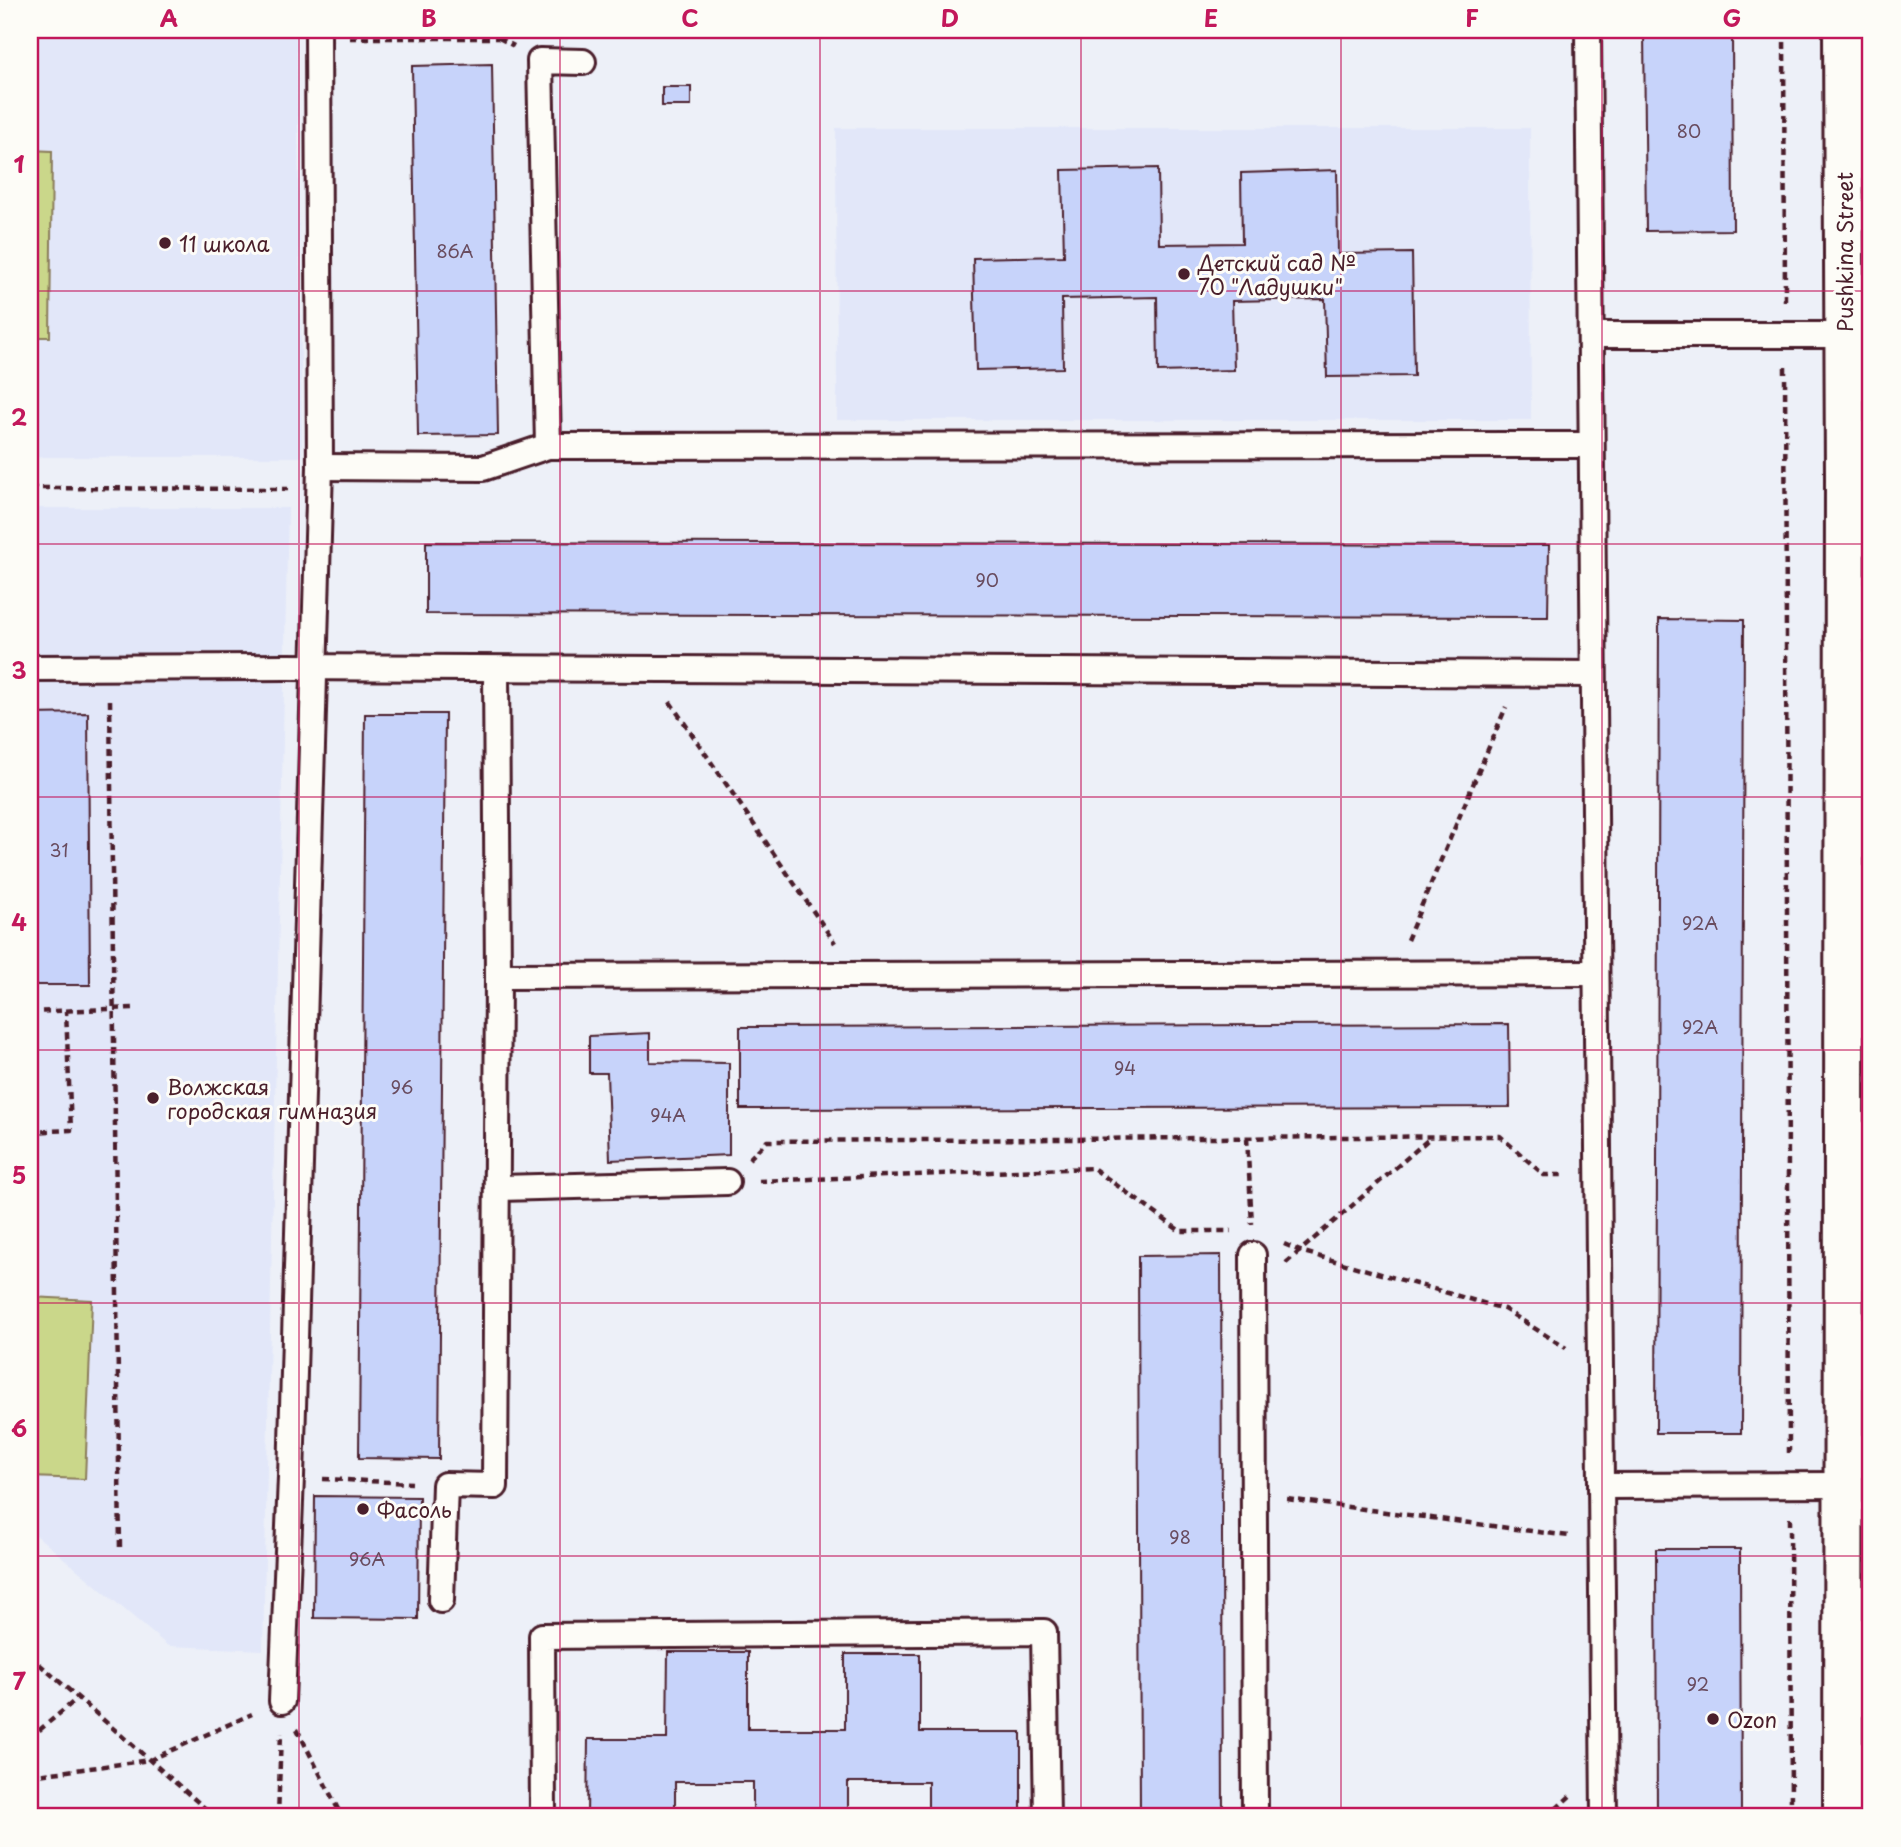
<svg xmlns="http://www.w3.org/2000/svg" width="1901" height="1847" font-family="'Playpen Sans',sans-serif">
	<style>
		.built { fill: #e2e7f9 }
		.green { fill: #cad78a; stroke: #8a7b5a; stroke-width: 2 }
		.building { fill: #c7d3fa; stroke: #4a1f2b; stroke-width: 2 }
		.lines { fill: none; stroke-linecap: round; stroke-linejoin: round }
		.lane-casing { stroke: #4a1f2b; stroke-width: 30 }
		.secondary-casing { stroke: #4a1f2b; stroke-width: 44 }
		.path { stroke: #4a1f2b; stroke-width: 4.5; stroke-dasharray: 7 5; stroke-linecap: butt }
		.lane { stroke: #fdfcf7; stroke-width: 24 }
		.secondary { stroke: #fdfcf7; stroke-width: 38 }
		.grid { fill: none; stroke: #c2185b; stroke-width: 2; stroke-opacity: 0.55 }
		.poi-dot { fill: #4a1f2b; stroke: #fdfcf7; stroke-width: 2.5 }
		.labels { text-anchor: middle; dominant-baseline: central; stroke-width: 6; stroke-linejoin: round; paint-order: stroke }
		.number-label { font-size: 18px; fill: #694c5f }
		.poi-label { font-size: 21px; fill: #4a1f2b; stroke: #fdfcf7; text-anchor: start }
		.street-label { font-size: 21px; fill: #4a1f2b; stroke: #fdfcf7 }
		.neatline { fill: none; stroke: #c2185b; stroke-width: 2.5 }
		.grid-label { font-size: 23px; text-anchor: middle; font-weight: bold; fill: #c2185b }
	</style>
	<rect width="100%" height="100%" fill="#edf0f8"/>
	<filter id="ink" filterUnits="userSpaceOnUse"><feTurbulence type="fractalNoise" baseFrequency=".0143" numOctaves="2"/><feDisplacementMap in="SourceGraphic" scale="14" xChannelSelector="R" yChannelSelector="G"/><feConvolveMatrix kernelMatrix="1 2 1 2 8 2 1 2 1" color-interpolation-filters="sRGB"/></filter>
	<g filter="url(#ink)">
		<!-- built -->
		<g class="built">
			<polygon points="30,30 297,30 302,457 30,457"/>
			<polygon points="836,128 1530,128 1531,420 837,420"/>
			<polygon points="30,508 288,508 263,1650 168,1646 30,1530"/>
		</g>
		<!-- green -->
		<g class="green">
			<polygon points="30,150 52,151 50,337 30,337"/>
			<polygon points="30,1297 92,1300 85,1479 30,1477"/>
		</g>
		<!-- building -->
		<g class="building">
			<polygon points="1644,30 1732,30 1733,230 1646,231"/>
			<polygon points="492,64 498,435 418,436 412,66"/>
			<rect x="662" y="87" width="29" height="19"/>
			<polygon points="1158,168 1159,244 1242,243 1241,173 1337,170 1338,254 1412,253 1414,376 1327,377 1325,299 1232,301 1234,370 1158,372 1157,297 1062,299 1063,368 976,370 973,258 1064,256 1062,170"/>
			<polygon points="426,542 1549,545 1548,617 426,614"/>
			<polygon points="1659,619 1744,620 1741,1433 1656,1433"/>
			<polygon points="88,713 90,985 30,985 30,714"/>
			<polygon points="365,714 445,714 439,1459 359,1458"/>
			<polygon points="1509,1024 1510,1107 740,1109 740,1027"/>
			<polygon points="650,1033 650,1062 729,1063 729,1155 610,1160 607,1073 589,1073 589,1036"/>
			<polygon points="1221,1255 1223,1817 1140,1817 1138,1256"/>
			<polygon points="315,1496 419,1497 418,1619 314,1618"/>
			<polygon points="1656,1549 1740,1549 1741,1817 1657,1817"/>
			<polygon points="668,1652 748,1652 748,1729 845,1729 845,1654 920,1654 920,1732 1021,1732 1021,1817 928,1817 928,1782 848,1782 848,1817 753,1817 753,1782 675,1782 675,1817 587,1817 588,1739 667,1739"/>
		</g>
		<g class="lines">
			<defs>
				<g id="lane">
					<polyline points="1588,30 1604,1817"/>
					<polyline points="1591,335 1844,335"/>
					<polyline points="548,446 540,61 583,62"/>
					<polyline points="320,467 483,468 548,446 1591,445"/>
					<polyline points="30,668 285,667 1592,674"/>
					<polyline points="498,976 1596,973"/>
					<polyline points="497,1188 727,1182"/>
					<polyline points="1253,1255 1255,1817"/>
					<polyline points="1601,1486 1845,1485"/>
					<polyline points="441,1600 445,1485 495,1486 498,976 496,669"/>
					<polyline points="282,1701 291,1477 320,467 318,30"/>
					<polyline points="543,1817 542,1636 1044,1632 1047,1817"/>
				</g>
				<polyline id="secondary" points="1843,30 1845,477 1843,1817"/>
			</defs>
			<!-- lane casing -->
			<use href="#lane" class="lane-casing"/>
			<!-- secondary casing -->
			<use href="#secondary" class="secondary-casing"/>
			<!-- path -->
			<g class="path">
				<polyline points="1784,30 1785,302"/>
				<polyline points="350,38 499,38 499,30"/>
				<polyline points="499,38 514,46"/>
				<polyline points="1785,367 1789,1453"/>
				<polyline points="30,488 288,489"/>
				<polyline points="110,700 120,1551"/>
				<polyline points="670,702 835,943"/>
				<polyline points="1407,940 1506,707"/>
				<polyline points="30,1012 135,1008"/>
				<polyline points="30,1132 71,1130 66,1011"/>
				<polyline points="1247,1138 1252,1224"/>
				<polyline points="749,1159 767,1141 1500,1136 1544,1175 1565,1175"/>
				<polyline points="759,1181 1093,1168 1180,1231 1231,1231"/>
				<polyline points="1284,1244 1300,1251 1504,1309 1566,1348"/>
				<polyline points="1286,1263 1430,1138"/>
				<polyline points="323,1479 412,1483"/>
				<polyline points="1287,1499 1569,1536"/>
				<polyline points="1790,1518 1791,1817"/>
				<polyline points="30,1656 215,1817"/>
				<polyline points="297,1729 342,1817"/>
				<polyline points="30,1738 78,1698"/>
				<polyline points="30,1776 150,1760 252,1714"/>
				<polyline points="278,1817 281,1733"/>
				<polyline points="1547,1817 1570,1796"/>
			</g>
			<!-- lane -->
			<use href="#lane" class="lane"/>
			<!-- secondary -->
			<use href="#secondary" class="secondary"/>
		</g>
	</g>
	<!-- grid -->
	<path class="grid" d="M 299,30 L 299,1817M 560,30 L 560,1817M 820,30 L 820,1817M 1081,30 L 1081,1817M 1341,30 L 1341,1817M 1602,30 L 1602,1817M 30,291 L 1871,291M 30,544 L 1871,544M 30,797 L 1871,797M 30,1050 L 1871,1050M 30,1303 L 1871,1303M 30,1556 L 1871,1556"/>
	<!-- markers -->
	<g class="poi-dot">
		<circle cx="165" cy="243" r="7"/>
		<circle cx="1184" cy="274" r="7"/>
		<circle cx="153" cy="1098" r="7"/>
		<circle cx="363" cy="1509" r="7"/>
		<circle cx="1713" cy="1719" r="7"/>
	</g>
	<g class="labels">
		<!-- number labels -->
		<g class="number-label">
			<text x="1689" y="130">80</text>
			<text x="455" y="250">86А</text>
			<text x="987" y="579">90</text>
			<text x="59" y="849">31</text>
			<text x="1700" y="922">92А</text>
			<text x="1700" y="1026">92А</text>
			<text x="1125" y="1067">94</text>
			<text x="402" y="1086">96</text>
			<text x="668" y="1114">94А</text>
			<text x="1180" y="1536">98</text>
			<text x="367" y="1558">96А</text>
			<text x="1698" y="1683">92</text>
		</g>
		<!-- poi labels -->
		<g class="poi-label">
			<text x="179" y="243">11 школа</text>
			<text x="1198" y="262">Детский сад №<tspan x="1198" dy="24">70 "Ладушки"</tspan></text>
			<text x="167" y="1086">Волжская<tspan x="167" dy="24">городская гимназия</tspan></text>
			<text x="377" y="1509">Фасоль</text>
			<text x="1727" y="1719">Ozon</text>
		</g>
		<!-- street labels -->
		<g class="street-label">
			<text transform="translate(1844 252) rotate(-90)">Pushkina Street</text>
		</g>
	</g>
	<!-- margin -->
	<rect width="1901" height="1847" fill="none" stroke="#fdfcf7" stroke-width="77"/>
	<rect x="38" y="38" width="1824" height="1770" class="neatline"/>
	<g class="grid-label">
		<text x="169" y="27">A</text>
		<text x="429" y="27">B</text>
		<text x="690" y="27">C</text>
		<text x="950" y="27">D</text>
		<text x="1211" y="27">E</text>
		<text x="1472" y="27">F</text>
		<text x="1732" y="27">G</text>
		<text x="19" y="173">1</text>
		<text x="19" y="426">2</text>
		<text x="19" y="679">3</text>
		<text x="19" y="931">4</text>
		<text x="19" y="1184">5</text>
		<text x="19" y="1437">6</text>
		<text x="19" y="1690">7</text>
	</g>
</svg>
